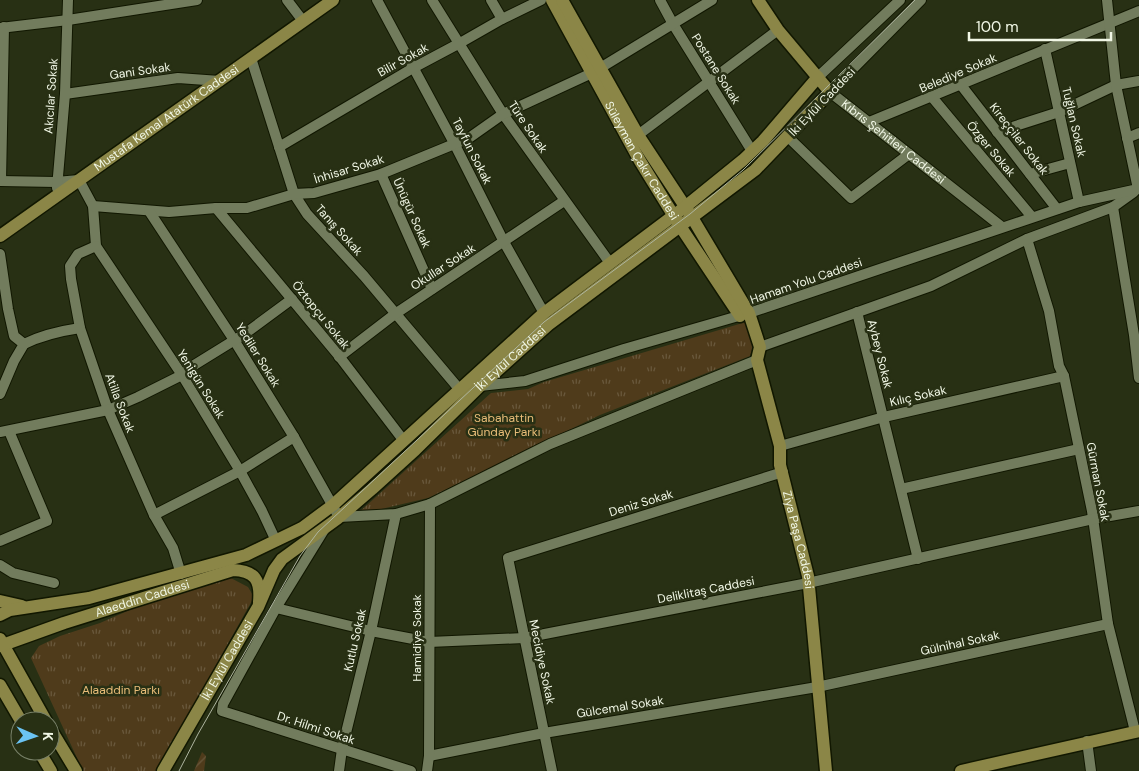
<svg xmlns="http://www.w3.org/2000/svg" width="1139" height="771" font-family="'DM Sans',sans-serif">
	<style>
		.grass { fill: url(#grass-tufts) }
		.garden { fill: url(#garden-furrows) }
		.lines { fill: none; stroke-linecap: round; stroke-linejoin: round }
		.minor-casing { stroke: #111700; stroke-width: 12 }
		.major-casing { stroke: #111700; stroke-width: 15 }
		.minor { stroke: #727c5d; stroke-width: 10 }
		.major { stroke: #8b8647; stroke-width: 12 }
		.tram { stroke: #aeb5a0; stroke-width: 1 }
		.labels { text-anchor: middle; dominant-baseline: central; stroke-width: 5; stroke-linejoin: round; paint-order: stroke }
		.street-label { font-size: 12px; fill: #f1f7e6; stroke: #283014 }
		.park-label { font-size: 12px; fill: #e9bd79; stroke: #283014 }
	</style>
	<defs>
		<pattern id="grass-tufts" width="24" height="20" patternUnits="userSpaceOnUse" patternTransform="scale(1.25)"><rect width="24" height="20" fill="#4f3b1b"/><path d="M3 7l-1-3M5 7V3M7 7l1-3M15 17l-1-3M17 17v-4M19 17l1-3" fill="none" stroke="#69583c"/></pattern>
		<pattern id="garden-furrows" width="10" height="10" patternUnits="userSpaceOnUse" patternTransform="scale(1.25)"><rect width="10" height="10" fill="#4f3b1b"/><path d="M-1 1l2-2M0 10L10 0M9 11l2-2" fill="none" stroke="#69583c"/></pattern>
	</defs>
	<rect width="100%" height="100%" fill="#283014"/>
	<!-- grass -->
	<g class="grass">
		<polygon points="746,322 753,346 750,356 600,415 428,498 356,515 491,393 528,389 544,382"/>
		<polygon points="227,576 248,587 254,597 157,771 83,771 31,658 39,646 60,636 100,623 166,594"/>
	</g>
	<!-- garden -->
	<polygon class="garden" points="202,752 206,756 204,771 194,771"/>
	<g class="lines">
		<defs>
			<g id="minor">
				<polyline points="287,0 303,21"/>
				<polyline points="377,0 454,143 504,242 544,313"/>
				<polyline points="432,0 503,114 610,263"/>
				<polyline points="491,0 502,19"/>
				<polyline points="660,0 673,24 752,151"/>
				<path id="s1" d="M 921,0 L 830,92 L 1002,227"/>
				<polyline points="0,28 68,20 197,0"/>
				<polyline points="1045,49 1079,202"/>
				<polyline points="251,58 294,194 307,214 364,276 460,390"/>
				<polyline points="818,77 900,0"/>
				<polyline points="961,85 1057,209"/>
				<polyline points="65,94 178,78 220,81"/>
				<polyline points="932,97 1032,217"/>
				<polyline points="869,122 1139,11"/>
				<polyline points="997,132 1059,112 1116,85 1139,81"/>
				<polyline points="638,135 778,30"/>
				<polyline points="788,137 851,198 909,154"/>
				<polyline points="1127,138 1139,133"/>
				<polyline points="279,147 413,68 460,43 502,19 541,0"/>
				<polyline points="381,174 432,289"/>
				<polyline points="1030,174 1070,163"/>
				<polyline points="0,181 56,182 79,180 93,206 96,246 182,375 240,471 262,511 276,541"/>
				<polyline points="1,181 4,27"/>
				<polyline points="57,188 65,94 68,0"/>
				<polyline points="93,206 169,212 216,208 247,208 294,194 314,193 381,174 469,138 503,114 592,73 712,0"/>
				<polyline points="1113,207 1134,335 1139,378"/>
				<polyline points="216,208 339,356 404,441"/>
				<polyline points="149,211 234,340 294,437 339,517 396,514 430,504 550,444 757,360"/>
				<polyline points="1027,239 1049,311 1059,366 1064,376 1092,511 1108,624 1135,731"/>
				<polyline points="96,246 78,254 70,266 71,279 80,328 108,410 154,515 173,548 181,574"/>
				<polyline points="0,254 8,309 14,336 24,344 14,361 0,394"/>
				<polyline points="857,312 918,559"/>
				<path d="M 24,344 C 42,335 60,331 80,328"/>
				<polyline points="760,347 931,286 1027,239 1113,207 1134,192"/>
				<polyline points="339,357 395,314 564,201"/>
				<polyline points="480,386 525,381 624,349 749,313 1079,202 1138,189 1116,85 1107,0"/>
				<polyline points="0,432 108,410 138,397 182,375 191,367 246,333 292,299"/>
				<polyline points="780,446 884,417 1064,376"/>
				<polyline points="901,489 1079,449"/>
				<polyline points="154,515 240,471 294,437"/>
				<polyline points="324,530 276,608 223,704 222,711 411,771"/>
				<polyline points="0,541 47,521 9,431"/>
				<polyline points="0,565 13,573 54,583"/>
				<polyline points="276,608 371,631 429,642 524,638 808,583 1093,519 1139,511"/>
				<polyline points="1087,741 1091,771"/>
				<polyline points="429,756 544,733 817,687 1108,624"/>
				<polyline points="339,771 342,749 371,631 396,514"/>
				<polyline points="427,771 429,756 430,504"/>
				<polyline points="552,771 508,558 783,472"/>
			</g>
			<g id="major">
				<path id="s2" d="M 552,0 L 640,161 L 680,226 L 740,316"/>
				<path id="s3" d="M 562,0 L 638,135 L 690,214 L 749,313 L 760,347 L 757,360 L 780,446 L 780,465 L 808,576 L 826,771"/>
				<path id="s4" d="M 0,236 L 333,0"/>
				<polyline points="0,601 22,606"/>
				<polyline points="0,615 10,610 89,598 246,555 302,528 333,505 544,313 685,207 743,160 763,141 818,77"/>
				<polyline points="0,639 46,721"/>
				<path id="s5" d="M 0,646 L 64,623 L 233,570 C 255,571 261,580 259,602"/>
				<polyline points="0,685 21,721"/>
				<polyline points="50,728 76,771"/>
				<polyline points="39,751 51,771"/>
				<path id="s6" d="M 163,771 L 258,607 L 274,570 L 282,559 L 337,519 L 372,489 L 415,450 L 480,386 L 548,325 L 755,170 L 830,92 L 778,30 L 758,0"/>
				<polyline points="961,771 1139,731"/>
			</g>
		</defs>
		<!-- minor casing -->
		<use href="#minor" class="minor-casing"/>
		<!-- major casing -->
		<use href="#major" class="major-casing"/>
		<!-- minor -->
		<use href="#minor" class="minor"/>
		<!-- major -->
		<use href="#major" class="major"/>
		<!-- tram -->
		<polyline class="tram" points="179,771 198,734 300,556 318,532 544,322 690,214 743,170 915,0"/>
	</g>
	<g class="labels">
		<!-- street labels -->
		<g class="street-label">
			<text transform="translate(403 60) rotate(-29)">Bilir Sokak</text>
			<text transform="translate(716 69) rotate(58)">Postane Sokak</text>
			<text transform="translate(140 71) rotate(-8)">Gani Sokak</text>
			<text transform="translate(958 73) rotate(-23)">Belediye Sokak</text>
			<text transform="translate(51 96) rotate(-86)">Akıcılar Sokak</text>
			<text transform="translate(822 102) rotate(-46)">İki Eylül Caddesi</text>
			<text stroke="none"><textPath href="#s4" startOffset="204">Mustafa Kemal Atatürk Caddesi</textPath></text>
			<text transform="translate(1074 122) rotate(77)">Tuğlan Sokak</text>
			<text transform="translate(528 127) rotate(56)">Türe Sokak</text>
			<text transform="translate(1019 139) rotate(52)">Kireççiler Sokak</text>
			<text stroke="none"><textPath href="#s1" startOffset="210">Kıbrıs Şehitleri Caddesi</textPath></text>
			<text transform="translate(991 149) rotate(50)">Özger Sokak</text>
			<text transform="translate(472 151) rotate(63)">Tayfun Sokak</text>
			<text stroke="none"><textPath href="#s2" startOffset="184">Süleyman Çakır Caddesi</textPath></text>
			<text transform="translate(349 169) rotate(-17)">İnhisar Sokak</text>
			<text transform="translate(412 213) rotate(66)">Ünügür Sokak</text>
			<text transform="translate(339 230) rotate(48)">Tanış Sokak</text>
			<text transform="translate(443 267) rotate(-33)">Okullar Sokak</text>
			<text transform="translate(806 281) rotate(-19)">Hamam Yolu Caddesi</text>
			<text transform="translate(321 315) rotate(51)">Öztopçu Sokak</text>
			<text transform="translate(880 354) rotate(76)">Aybey Sokak</text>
			<text transform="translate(258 355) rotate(58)">Yediler Sokak</text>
			<text stroke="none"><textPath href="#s6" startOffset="548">İki Eylül Caddesi</textPath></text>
			<text transform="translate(201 384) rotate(58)">Yenigün Sokak</text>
			<text transform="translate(918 396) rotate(-13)">Kılıç Sokak</text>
			<text transform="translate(120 403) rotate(69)">Atilla Sokak</text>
			<text transform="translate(1098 482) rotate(79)">Gürman Sokak</text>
			<text transform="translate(641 503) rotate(-17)">Deniz Sokak</text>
			<text stroke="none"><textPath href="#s3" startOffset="599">Ziya Paşa Caddesi</textPath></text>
			<text transform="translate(706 590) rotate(-11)">Deliklitaş Caddesi</text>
			<text stroke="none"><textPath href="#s5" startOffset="150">Alaeddin Caddesi</textPath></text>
			<text transform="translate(417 638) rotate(-90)">Hamidiye Sokak</text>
			<text transform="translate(355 640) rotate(-77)">Kutlu Sokak</text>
			<text transform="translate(960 643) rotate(-12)">Gülnihal Sokak</text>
			<text stroke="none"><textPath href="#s6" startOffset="128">İki Eylül Caddesi</textPath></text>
			<text transform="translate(542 662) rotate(78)">Mecidiye Sokak</text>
			<text transform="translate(620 707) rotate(-9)">Gülcemal Sokak</text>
			<text transform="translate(316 728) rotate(18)">Dr. Hilmi Sokak</text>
		</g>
		<!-- park labels -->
		<g class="park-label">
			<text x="504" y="418">Sabahattin<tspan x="504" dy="14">Günday Parkı</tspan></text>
			<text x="121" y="690">Alaaddin Parkı</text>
		</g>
	</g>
	<!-- north arrow -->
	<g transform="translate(35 736) rotate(92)"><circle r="24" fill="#283014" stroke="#788068"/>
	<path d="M0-4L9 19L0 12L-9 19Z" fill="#6bc3f2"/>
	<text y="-8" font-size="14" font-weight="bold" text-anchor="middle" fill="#f1f7e6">K</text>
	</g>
	<!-- scale -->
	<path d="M969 32v8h142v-8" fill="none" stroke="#f1f7e6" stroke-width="2.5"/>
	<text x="976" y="32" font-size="15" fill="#f1f7e6" stroke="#283014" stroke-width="4" paint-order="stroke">100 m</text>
</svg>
